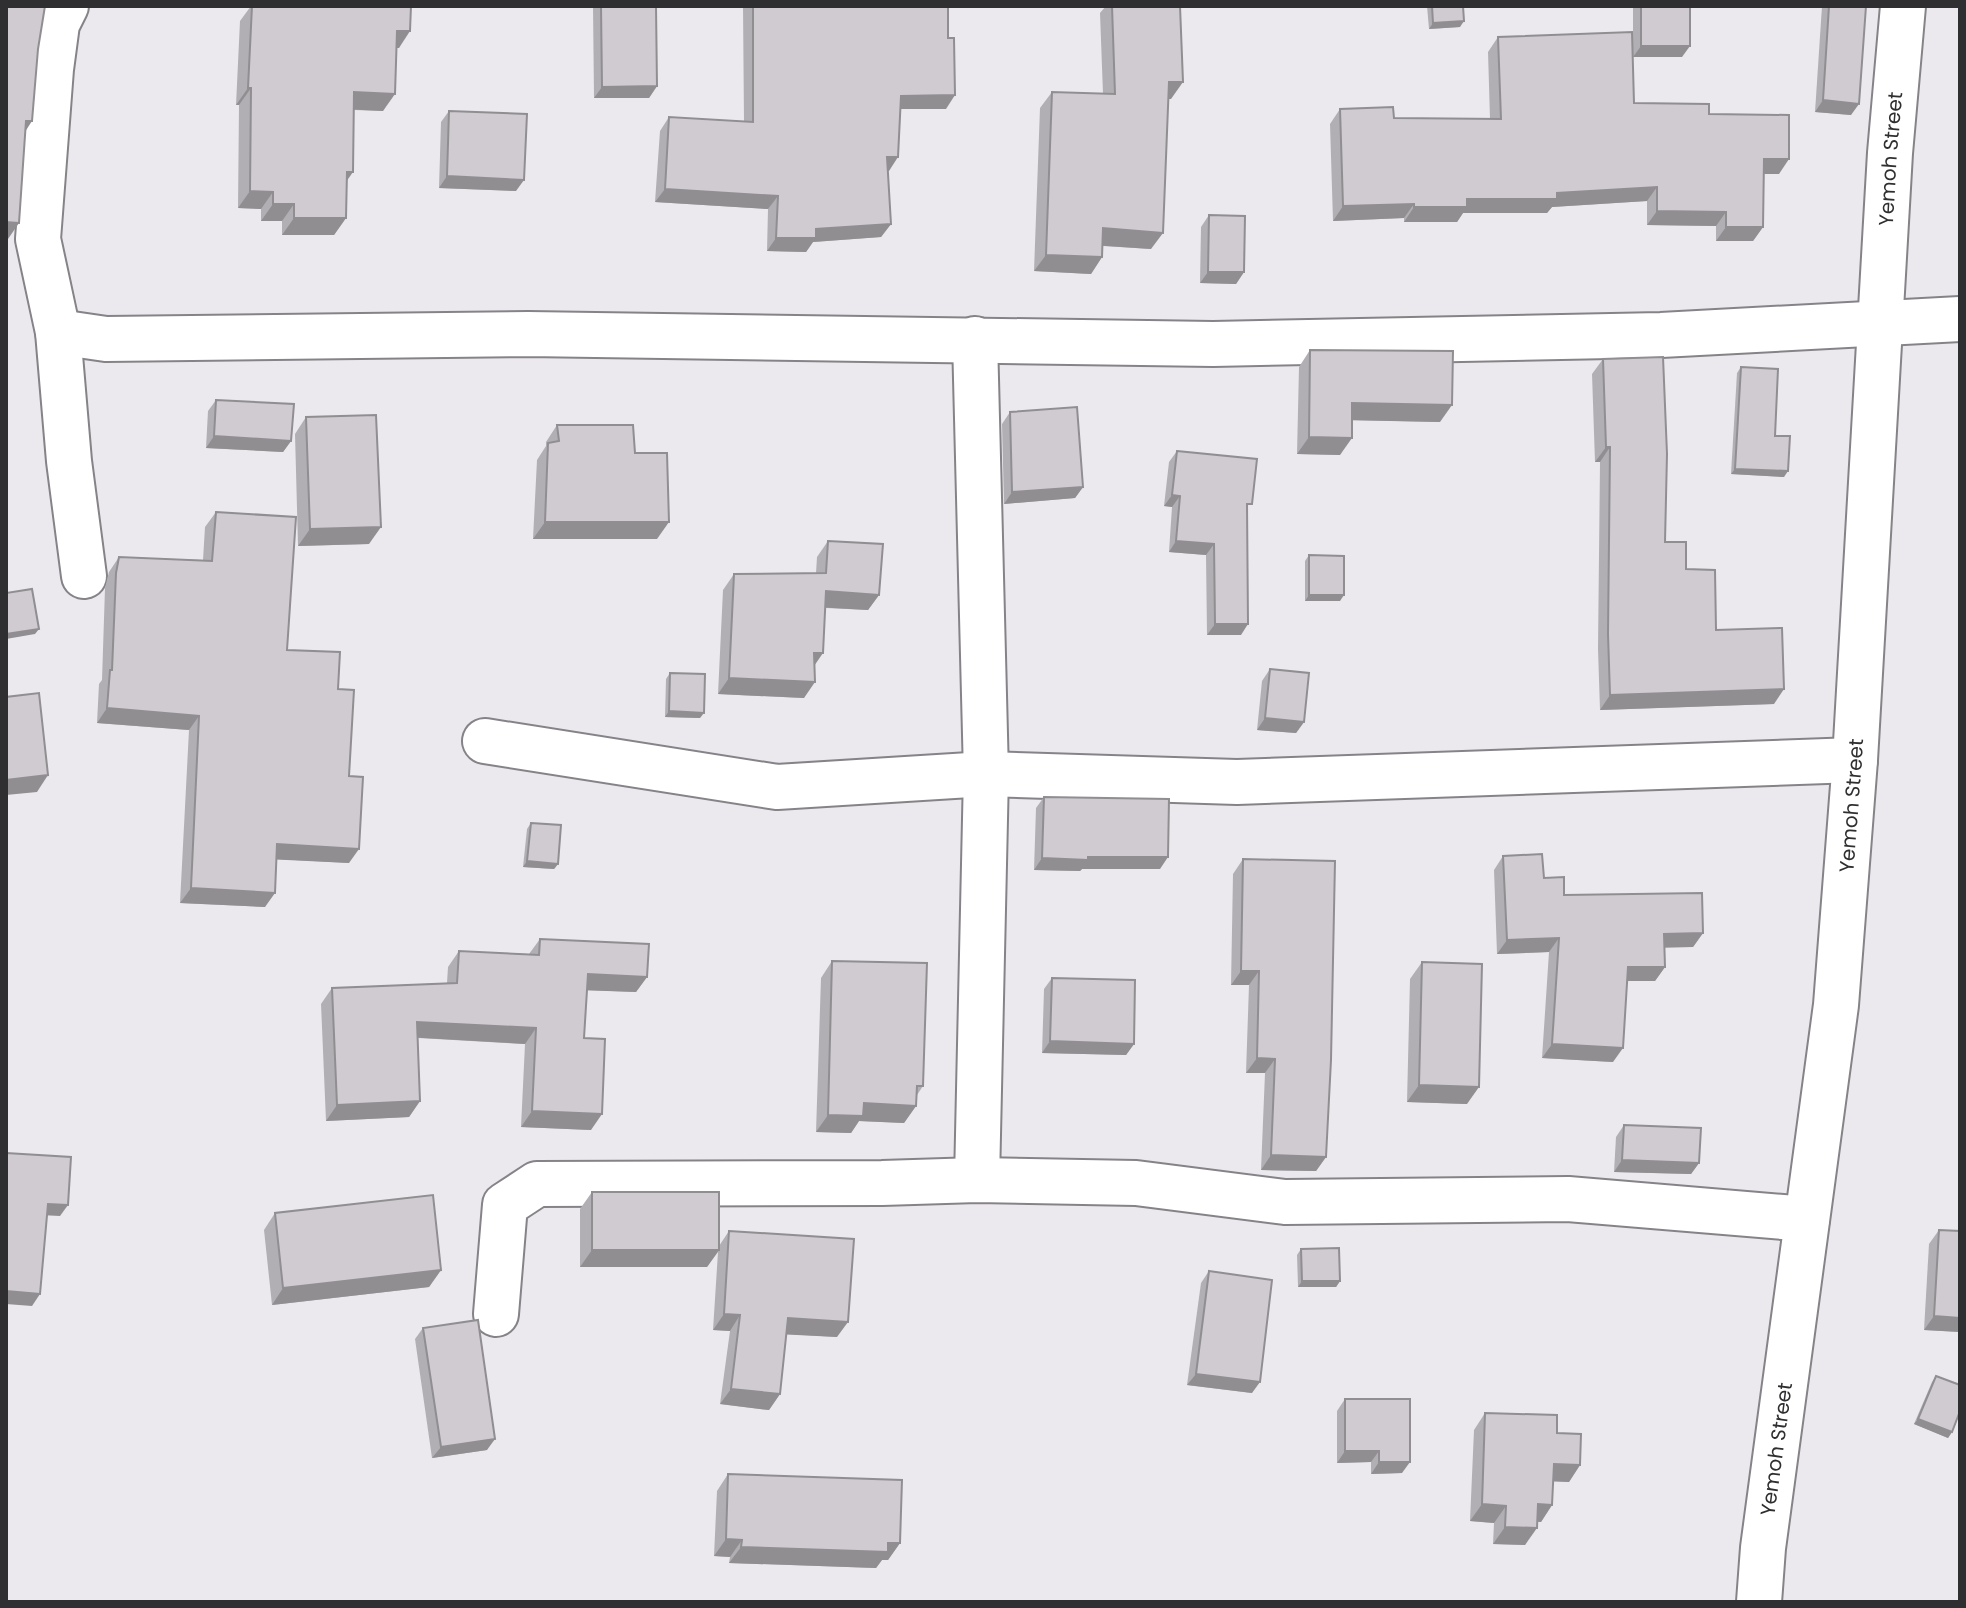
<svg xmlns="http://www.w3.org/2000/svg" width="1966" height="1608" font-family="Poppins,sans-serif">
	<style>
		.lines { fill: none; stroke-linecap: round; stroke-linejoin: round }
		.minor-casing { stroke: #868388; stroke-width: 48 }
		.minor { stroke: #fff; stroke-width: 44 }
		.wall { fill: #b2afb4 }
		.shaded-wall { fill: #918e92 }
		.building { fill: #cfcbd1; stroke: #918e92; stroke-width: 2 }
		.labels { text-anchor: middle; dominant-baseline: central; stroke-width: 7; stroke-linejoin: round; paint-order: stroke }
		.street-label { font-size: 20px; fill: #2f2e30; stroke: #faf6fc }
	</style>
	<rect width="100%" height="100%" fill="#ece9ee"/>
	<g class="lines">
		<defs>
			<g id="minor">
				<polyline points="66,6 57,24 51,69 38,239 58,332 69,461 84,576"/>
				<polyline points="58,332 106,339 528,334 1213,344 1661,335 1960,319"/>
				<polyline points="975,339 986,774 977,1180"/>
				<polyline points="485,741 777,787 986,774 1237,782 1855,760"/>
				<polyline points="496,1314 505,1205 537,1184 882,1183 977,1180 1136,1183 1285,1202 1568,1199 1807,1219"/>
				<path id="s1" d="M 1759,1602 L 1763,1548 L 1836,1005 L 1855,760 L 1890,153 L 1903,6"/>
			</g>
		</defs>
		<!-- minor casing -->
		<use href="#minor" class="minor-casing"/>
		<!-- minor -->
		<use href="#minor" class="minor"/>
	</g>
	<!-- wall -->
	<g class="wall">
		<polygon points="251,6 411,6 399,48 396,48 383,111 354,110 347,181 346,218 334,235 282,235 282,221 261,221 261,209 238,208 239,105 236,105 240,21"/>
		<polygon points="593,6 656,6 657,86 649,98 594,98"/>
		<polygon points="743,6 948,6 946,109 900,109 889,171 888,171 891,224 881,237 813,242 806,252 767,251 768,209 655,202 660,131 669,117 744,122"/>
		<polygon points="1106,6 1180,6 1171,99 1169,99 1151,249 1103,246 1102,257 1091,274 1034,271 1040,108 1052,92 1103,94 1100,13"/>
		<polygon points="1427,6 1463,6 1460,27 1429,29"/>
		<polygon points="1633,6 1690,6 1682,57 1633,57"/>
		<polygon points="1822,6 1866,6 1851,115 1815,112"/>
		<polygon points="1498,37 1634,103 1709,114 1779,174 1763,174 1763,227 1753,241 1716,241 1716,226 1647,225 1647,201 1552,207 1547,213 1463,213 1457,222 1404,222 1404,218 1333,221 1330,124 1340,109 1394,118 1490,119 1488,52"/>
		<polygon points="449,111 516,191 439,188 441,122"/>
		<polygon points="1209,215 1244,272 1236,284 1200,283 1201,227"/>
		<polygon points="1310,350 1440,422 1352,420 1340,455 1297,454 1299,367"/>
		<polygon points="1603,359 1665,542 1686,569 1716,630 1774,704 1600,710 1598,649 1600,462 1595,462 1592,374"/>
		<polygon points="1741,367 1784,477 1731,474 1737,373"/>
		<polygon points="216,400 291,441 283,452 206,448 208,411"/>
		<polygon points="1010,412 1083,487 1075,498 1004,504 1002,424"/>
		<polygon points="306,417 369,544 298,546 295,434"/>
		<polygon points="557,425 635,453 657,539 533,539 537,460 546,446 546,442"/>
		<polygon points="1177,451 1248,511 1241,635 1207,635 1206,555 1169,552 1172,507 1164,506 1169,462"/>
		<polygon points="216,512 287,650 338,689 349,776 349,863 276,859 265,907 180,903 189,730 97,723 99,684 102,680 105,588 109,572 119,557 203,560 205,527"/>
		<polygon points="828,541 879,595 868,610 826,608 814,665 804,698 718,694 723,590 734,574 816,573 817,557"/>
		<polygon points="1309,555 1340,601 1305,601 1305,561"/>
		<polygon points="1270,669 1304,722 1296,733 1257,730 1262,681"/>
		<polygon points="670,673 700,718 665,717 666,679"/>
		<polygon points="1044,797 1160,869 1082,869 1080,871 1034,870 1036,808"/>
		<polygon points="531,823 558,864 554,869 523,867 527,829"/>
		<polygon points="1503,856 1544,878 1564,895 1703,933 1693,947 1665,947 1665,967 1655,981 1627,981 1613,1062 1542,1058 1549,952 1497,954 1494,870"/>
		<polygon points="1243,859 1326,1157 1316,1171 1261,1170 1265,1073 1246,1073 1249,985 1231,985 1233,874"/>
		<polygon points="540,939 647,977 636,992 587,990 584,1038 591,1130 521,1127 525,1044 418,1038 420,1101 409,1117 326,1121 321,1004 332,988 447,983 448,967 459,951 529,954"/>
		<polygon points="832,961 923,1086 917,1095 916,1106 904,1123 859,1121 851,1133 816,1132 821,978"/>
		<polygon points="1422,962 1467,1104 1407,1102 1410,979"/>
		<polygon points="1052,978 1134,1044 1126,1055 1042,1053 1044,989"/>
		<polygon points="1624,1125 1699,1163 1691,1174 1614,1172 1616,1137"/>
		<polygon points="592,1192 719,1246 729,1231 837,1337 786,1334 780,1394 769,1410 720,1404 730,1331 713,1330 718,1252 707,1267 580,1267 580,1209"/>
		<polygon points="275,1213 441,1270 429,1287 272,1305 264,1230"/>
		<polygon points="1939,1230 1960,1332 1924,1330 1929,1244"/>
		<polygon points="1301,1249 1340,1281 1336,1287 1298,1287 1297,1255"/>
		<polygon points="1209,1271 1252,1393 1187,1385 1201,1283"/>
		<polygon points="423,1328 487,1450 432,1458 415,1339"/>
		<polygon points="1936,1376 1952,1432 1948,1438 1914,1424 1932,1382"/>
		<polygon points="1345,1399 1402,1473 1371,1474 1371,1462 1337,1463 1337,1411"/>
		<polygon points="1485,1413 1557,1433 1580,1465 1569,1482 1553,1481 1552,1505 1541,1522 1537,1521 1525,1545 1493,1544 1494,1523 1470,1521 1474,1430"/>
		<polygon points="728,1474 900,1543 888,1560 882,1560 876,1568 729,1563 730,1557 714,1556 717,1491"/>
	</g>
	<!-- shaded-wall -->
	<g class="shaded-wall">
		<polygon points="1464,21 1460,27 1429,29 1433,23"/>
		<polygon points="397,31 410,31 399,48 385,48"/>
		<polygon points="1641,46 1690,46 1682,57 1633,57"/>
		<polygon points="1169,82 1183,82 1171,99 1158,99"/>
		<polygon points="657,86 649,98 594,98 602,87"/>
		<polygon points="248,88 251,88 239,105 236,105"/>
		<polygon points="354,92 395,94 383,111 342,109"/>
		<polygon points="955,95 946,109 891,109 901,96"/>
		<polygon points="1823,100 1859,104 1851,115 1815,112"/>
		<polygon points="26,121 32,121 21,138"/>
		<polygon points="887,157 898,157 889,171 877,170"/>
		<polygon points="1764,159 1789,159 1779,174 1754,174"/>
		<polygon points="347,172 353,172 341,189"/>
		<polygon points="447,176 524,180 516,191 439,188"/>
		<polygon points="1657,187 1647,201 1552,207 1547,213 1463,213 1457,222 1404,222 1414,207 1467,199"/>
		<polygon points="665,189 778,196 768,209 655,202"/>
		<polygon points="250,191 273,192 261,209 238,208"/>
		<polygon points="273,204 294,204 282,221 261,221"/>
		<polygon points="1414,204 1404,218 1333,221 1343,206"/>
		<polygon points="1657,211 1726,212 1716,226 1647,225"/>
		<polygon points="294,218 346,218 334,235 282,235"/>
		<polygon points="6,222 19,223 8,239 6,239"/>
		<polygon points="891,224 881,237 813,242 806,252 767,251 776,238 816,229"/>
		<polygon points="1726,227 1763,227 1753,241 1716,241"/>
		<polygon points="1103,228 1163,233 1151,249 1092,245"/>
		<polygon points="1046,255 1102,257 1091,274 1034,271"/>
		<polygon points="1208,272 1244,272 1236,284 1200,283"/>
		<polygon points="1352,403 1452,405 1440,422 1340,420"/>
		<polygon points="214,436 291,441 283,452 206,448"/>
		<polygon points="1309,437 1352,438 1340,455 1297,454"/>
		<polygon points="1606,447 1610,447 1600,462 1595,462"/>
		<polygon points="1735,469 1788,471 1784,477 1731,474"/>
		<polygon points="1083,487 1075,498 1004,504 1012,492"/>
		<polygon points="1172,495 1180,496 1172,507 1164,506"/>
		<polygon points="545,522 669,522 657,539 533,539"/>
		<polygon points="381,527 369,544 298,546 310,529"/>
		<polygon points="1176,541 1214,544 1206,555 1169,552"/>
		<polygon points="826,591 879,595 868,610 815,607"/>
		<polygon points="1309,595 1344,595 1340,601 1305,601"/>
		<polygon points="1215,624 1248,624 1241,635 1207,635"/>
		<polygon points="39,629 35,634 6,639 6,634"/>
		<polygon points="814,653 823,653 812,669"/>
		<polygon points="729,678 815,682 804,698 718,694"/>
		<polygon points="1784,689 1774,704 1600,710 1610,695"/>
		<polygon points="107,708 199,716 189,730 97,723"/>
		<polygon points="669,711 704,713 700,718 665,717"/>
		<polygon points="1265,718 1304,722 1296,733 1257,730"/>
		<polygon points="48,775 37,792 6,795 6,780"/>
		<polygon points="277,844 359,849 349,863 266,859"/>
		<polygon points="1088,857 1168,857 1160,869 1082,869 1080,871 1034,870 1042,858"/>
		<polygon points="527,861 558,864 554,869 523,867"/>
		<polygon points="191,888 275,893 265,907 180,903"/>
		<polygon points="1703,933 1693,947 1654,948 1664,934"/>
		<polygon points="1559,938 1549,952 1497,954 1507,940"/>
		<polygon points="1628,967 1665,967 1655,981 1618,981"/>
		<polygon points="1241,971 1259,971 1249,985 1231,985"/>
		<polygon points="588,974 647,977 636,992 577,990"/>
		<polygon points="417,1022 536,1028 525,1044 406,1037"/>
		<polygon points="1050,1041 1134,1044 1126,1055 1042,1053"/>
		<polygon points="1552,1044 1623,1048 1613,1062 1542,1058"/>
		<polygon points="1257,1058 1275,1059 1265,1073 1246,1073"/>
		<polygon points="1419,1085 1479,1087 1467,1104 1407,1102"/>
		<polygon points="420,1101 409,1117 326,1121 337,1105"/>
		<polygon points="864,1103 916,1106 904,1123 859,1121 851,1133 816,1132 828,1115"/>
		<polygon points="532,1111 602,1114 591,1130 521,1127"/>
		<polygon points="1271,1155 1326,1157 1316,1171 1261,1170"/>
		<polygon points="1622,1160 1699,1163 1691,1174 1614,1172"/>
		<polygon points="48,1204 68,1205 60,1216 40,1215"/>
		<polygon points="592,1250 719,1250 707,1267 580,1267"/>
		<polygon points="441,1270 429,1287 272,1305 283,1288"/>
		<polygon points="1302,1281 1340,1281 1336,1287 1298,1287"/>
		<polygon points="6,1291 40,1294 32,1306 6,1304"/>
		<polygon points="724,1314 740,1315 730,1331 713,1330"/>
		<polygon points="1934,1316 1960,1318 1960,1332 1924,1330"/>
		<polygon points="788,1318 848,1322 837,1337 777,1334"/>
		<polygon points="1196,1374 1260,1382 1252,1393 1187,1385"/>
		<polygon points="731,1389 780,1394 769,1410 720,1404"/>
		<polygon points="1918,1419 1952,1432 1948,1438 1914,1424"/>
		<polygon points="495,1439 487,1450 432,1458 441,1447"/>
		<polygon points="1345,1451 1379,1451 1371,1462 1337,1463"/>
		<polygon points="1379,1462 1410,1462 1402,1473 1371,1474"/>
		<polygon points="1554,1464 1580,1465 1569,1482 1542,1481"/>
		<polygon points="1482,1504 1506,1506 1494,1523 1470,1521"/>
		<polygon points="1538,1504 1552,1505 1541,1522 1526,1521"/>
		<polygon points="1505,1527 1537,1528 1525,1545 1493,1544"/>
		<polygon points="726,1539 742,1540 730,1557 714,1556"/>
		<polygon points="900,1543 888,1560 882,1560 876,1568 729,1563 741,1547"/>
	</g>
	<!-- building -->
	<g class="building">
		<polygon points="6,6 45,6 38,49 32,121 26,121 19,223 6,222 6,227"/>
		<polygon points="252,6 411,6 410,31 397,31 395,94 354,92 353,172 347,172 346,218 294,218 294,204 273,204 273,192 250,191 251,88 248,88"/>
		<polygon points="601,6 656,6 657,86 602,87"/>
		<polygon points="753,6 948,6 948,38 954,38 955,95 901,96 898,157 887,157 891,224 816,229 816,238 776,238 778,196 665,189 669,117 753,122"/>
		<polygon points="1112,6 1180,6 1183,82 1169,82 1163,233 1103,228 1102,257 1046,255 1052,92 1115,94"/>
		<polygon points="1432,6 1463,6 1464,21 1433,23"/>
		<rect x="1641" y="6" width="49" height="40"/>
		<polygon points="1829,6 1866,6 1859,104 1823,100"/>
		<polygon points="1632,32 1634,103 1709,104 1709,114 1789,115 1789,159 1764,159 1763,227 1726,227 1726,212 1657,211 1657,187 1557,193 1557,199 1467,199 1467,207 1414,207 1414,204 1343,206 1340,109 1393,107 1394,118 1501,119 1498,37"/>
		<polygon points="449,111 527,114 524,180 447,176"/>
		<polygon points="1209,215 1245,216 1244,272 1208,272"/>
		<polygon points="1310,350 1453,351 1452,405 1352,403 1352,438 1309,437"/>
		<polygon points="1663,357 1667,454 1665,542 1686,542 1686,569 1715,570 1716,630 1782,628 1784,689 1610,695 1608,634 1610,447 1606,447 1603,359"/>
		<polygon points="1741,367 1778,369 1775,436 1790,436 1788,471 1735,469"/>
		<polygon points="216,400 294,404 291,441 214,436"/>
		<polygon points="1077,407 1083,487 1012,492 1010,412"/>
		<polygon points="376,415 381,527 310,529 306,417"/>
		<polygon points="557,425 633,425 635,453 667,453 669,522 545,522 548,443 559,441"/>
		<polygon points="1177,451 1257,459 1252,504 1247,504 1248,624 1215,624 1214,544 1176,541 1180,496 1172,495"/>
		<polygon points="216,512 296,517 287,650 340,652 338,689 354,690 349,776 363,777 359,849 277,844 275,893 191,888 199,716 107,708 110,670 112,670 116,573 119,557 212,561"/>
		<polygon points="828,541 883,544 879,595 826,591 823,653 814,653 815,682 729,678 734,574 826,573"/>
		<polygon points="1309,555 1344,556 1344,595 1309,595"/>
		<polygon points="32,589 39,629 6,634 6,593"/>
		<polygon points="1270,669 1309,673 1304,722 1265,718"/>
		<polygon points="670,673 705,674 704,713 669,711"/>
		<polygon points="39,693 48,775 6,780 6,697"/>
		<polygon points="1044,797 1169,799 1168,857 1088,857 1088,860 1042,858"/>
		<polygon points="531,823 561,825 558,864 527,861"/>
		<polygon points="1542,854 1544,878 1564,877 1564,895 1702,893 1703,933 1664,934 1665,967 1628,967 1623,1048 1552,1044 1559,938 1507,940 1503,856"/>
		<polygon points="1243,859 1335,861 1331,1060 1326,1157 1271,1155 1275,1059 1257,1058 1259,971 1241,971"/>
		<polygon points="540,939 649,944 647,977 588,974 584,1038 605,1039 602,1114 532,1111 536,1028 417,1022 420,1101 337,1105 332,988 457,983 459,951 539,955"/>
		<polygon points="832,961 927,963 923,1086 917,1086 916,1106 864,1103 863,1116 828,1115"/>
		<polygon points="1422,962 1482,964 1479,1087 1419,1085"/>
		<polygon points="1052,978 1135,980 1134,1044 1050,1041"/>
		<polygon points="1624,1125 1701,1128 1699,1163 1622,1160"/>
		<polygon points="6,1153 71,1157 68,1205 48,1204 40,1294 6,1291"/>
		<rect x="592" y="1192" width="127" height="58"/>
		<polygon points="433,1195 441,1270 283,1288 275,1213"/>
		<polygon points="1939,1230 1960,1231 1960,1318 1934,1316"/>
		<polygon points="729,1231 854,1239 848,1322 788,1318 780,1394 731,1389 740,1315 724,1314"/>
		<polygon points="1339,1248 1340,1281 1302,1281 1301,1249"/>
		<polygon points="1209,1271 1272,1280 1260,1382 1196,1374"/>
		<polygon points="478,1320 495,1439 441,1447 423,1328"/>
		<polygon points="1936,1376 1960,1385 1960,1411 1952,1432 1918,1419"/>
		<polygon points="1345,1399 1410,1399 1410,1462 1379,1462 1379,1451 1345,1451"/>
		<polygon points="1485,1413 1557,1415 1557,1433 1581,1434 1580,1465 1554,1464 1552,1505 1538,1504 1537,1528 1505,1527 1506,1506 1482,1504"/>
		<polygon points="728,1474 902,1480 900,1543 888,1543 888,1552 741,1547 742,1540 726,1539"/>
	</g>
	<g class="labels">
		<!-- street labels -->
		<g class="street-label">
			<text stroke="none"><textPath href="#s1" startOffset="1450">Yemoh Street</textPath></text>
			<text stroke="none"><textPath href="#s1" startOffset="802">Yemoh Street</textPath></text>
			<text stroke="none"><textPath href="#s1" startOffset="154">Yemoh Street</textPath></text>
		</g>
	</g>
	<!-- border -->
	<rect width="1966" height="1608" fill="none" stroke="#2f2e30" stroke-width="16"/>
</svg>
